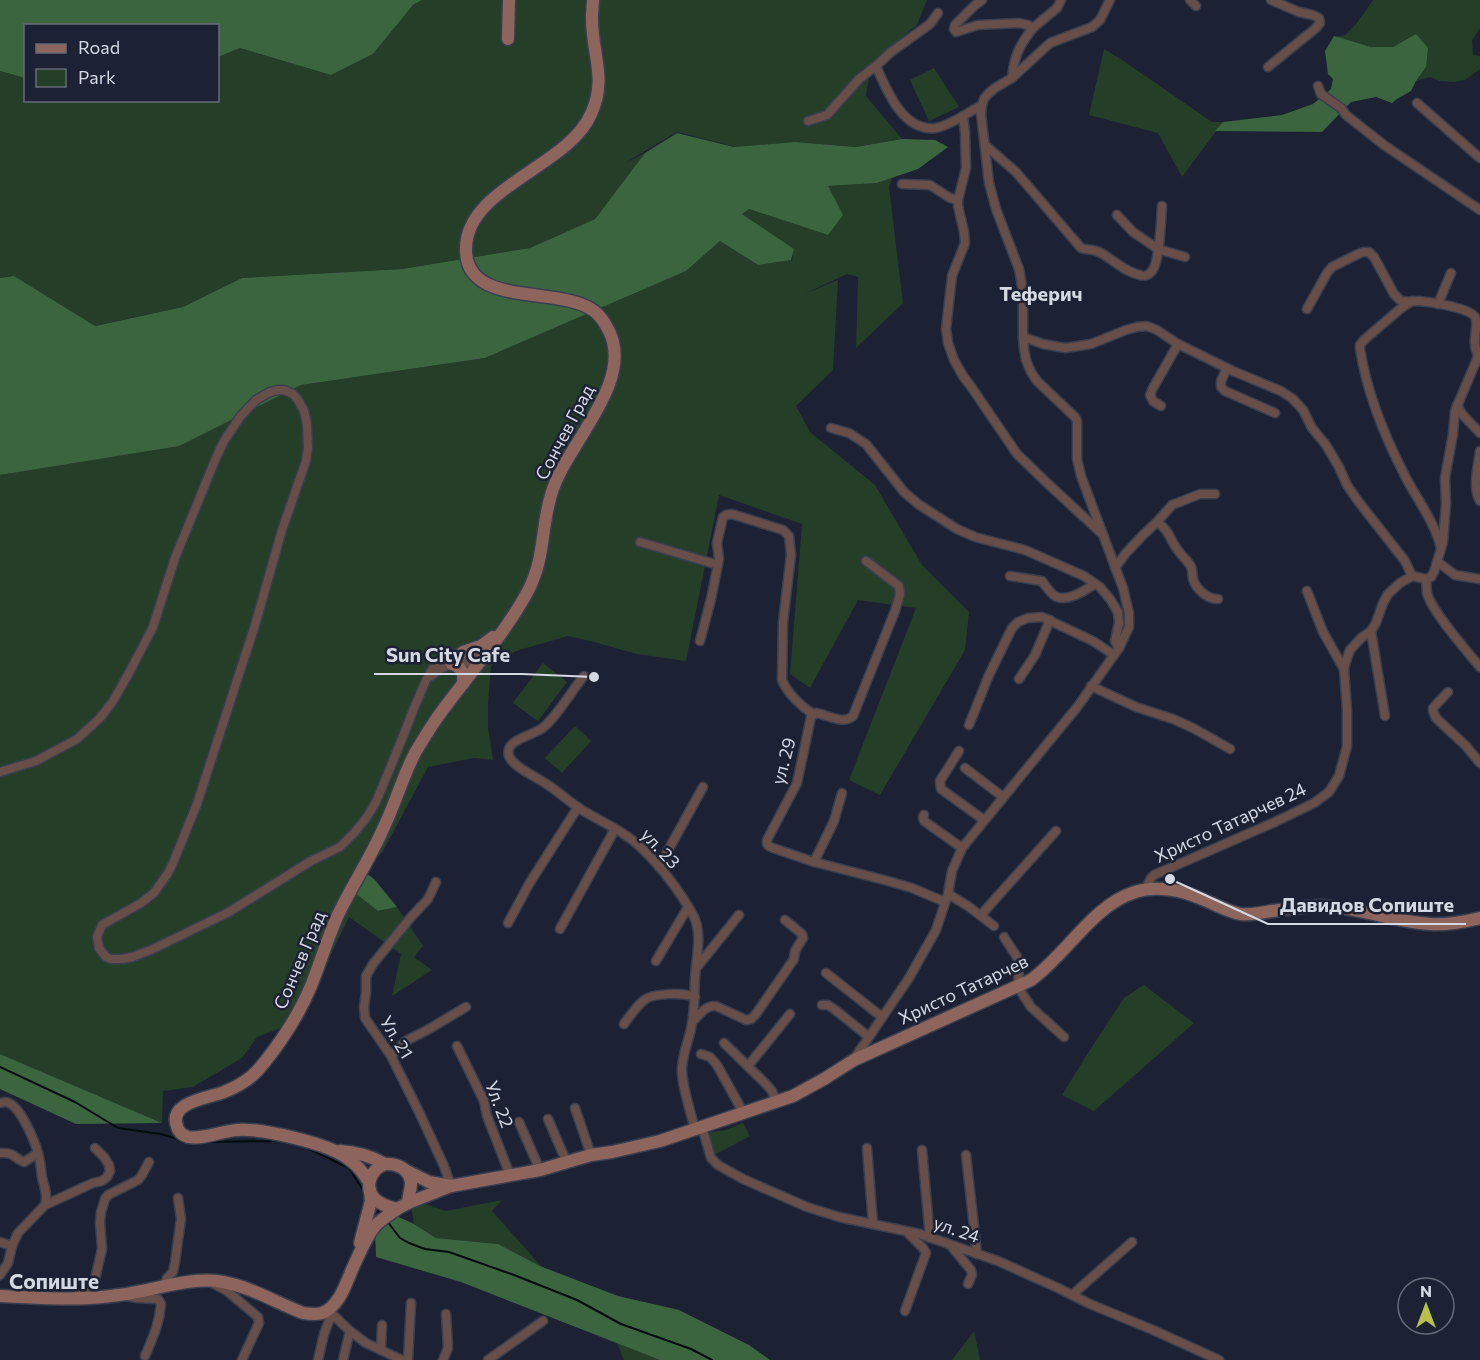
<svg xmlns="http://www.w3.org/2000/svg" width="1480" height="1360" font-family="Commissioner,sans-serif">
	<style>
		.green { fill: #253e28 }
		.forest { fill: #3a653f }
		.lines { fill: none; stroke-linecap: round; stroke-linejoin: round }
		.stream { stroke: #000c0d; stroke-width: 2 }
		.street-casing { stroke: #393f4f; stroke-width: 11 }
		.secondary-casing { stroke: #393f4f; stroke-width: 15 }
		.street { stroke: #674e48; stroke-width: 8 }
		.secondary { stroke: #8d655d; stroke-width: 12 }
		.labels { text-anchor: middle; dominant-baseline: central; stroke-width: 5; stroke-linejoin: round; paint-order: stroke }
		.street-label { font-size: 18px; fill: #d3d8e3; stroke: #1c2233 }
		.neighbourhood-label { font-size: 20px; font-weight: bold; fill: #d3d8e3; stroke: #1c2233 }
		.quarter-label { font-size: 21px; font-weight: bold; fill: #d3d8e3; stroke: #1c2233 }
		.leader { fill: none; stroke: #d3d8e3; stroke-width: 2 }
		.callout-dot { fill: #d3d8e3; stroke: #1c2233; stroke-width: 2 }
		.callout-label { font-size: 20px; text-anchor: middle; font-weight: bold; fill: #d3d8e3; stroke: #1c2233; stroke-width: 5; stroke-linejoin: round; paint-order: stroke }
	</style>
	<rect width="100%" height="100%" fill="#1c2233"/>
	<!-- green -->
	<g class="green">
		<polygon points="422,0 927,0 917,25 871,63 866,96 902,139 856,147 795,142 736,147 677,132 625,163 645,153 595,219 530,248 402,269 242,278 183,307 94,326 14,276 0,278 0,71 25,78 26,100 218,100 218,57 240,48 331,75 373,54 413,5"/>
		<polygon points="1373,0 1480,0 1480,28 1472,40 1473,55 1480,56 1480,69 1465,80 1454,82 1440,81 1430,77 1416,81 1426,67 1416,35 1393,47 1371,47 1334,37 1345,35 1356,24"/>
		<polygon points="1104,49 1122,60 1212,122 1223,122 1182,177 1158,133 1089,115"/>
		<polygon points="934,68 959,107 929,121 910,80"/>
		<polygon points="892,178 889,187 903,303 856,348 858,277 847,274 804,294 838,280 833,370 796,406 810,432 875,485 922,565 969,612 965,650 880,795 849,780 916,608 858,600 810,688 790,674 802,524 719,495 686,661 637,654 594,642 568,636 516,651 491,666 488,703 488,728 493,760 474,758 428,767 383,851 351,888 378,911 397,907 423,946 414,957 432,970 392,996 401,954 349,917 314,990 291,1024 257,1037 242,1058 193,1087 163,1091 162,1123 0,1054 0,475 178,444 301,385 485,358 686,271 720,241 758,265 791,260 792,262 793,249 742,214 749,209 828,235 827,186 877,183"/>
		<polygon points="543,663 567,682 538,721 513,703"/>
		<polygon points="575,726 591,741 562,773 545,758"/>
		<polygon points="1144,985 1194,1023 1094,1111 1062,1095 1088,1053 1124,998"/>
		<polygon points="743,1123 750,1136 714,1155 708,1137 710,1132 726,1130"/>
		<polygon points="410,1199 446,1211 502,1200 492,1211 542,1267 498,1244 436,1238 414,1224"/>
		<polygon points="974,1331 980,1360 952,1360"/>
		<polygon points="617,1343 660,1360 624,1360"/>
	</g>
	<!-- forest -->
	<g class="forest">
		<polygon points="0,0 422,0 413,5 373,54 331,75 240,48 218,57 218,26 26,26 25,78 0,71"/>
		<polygon points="1416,34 1428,48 1426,67 1416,81 1411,91 1397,99 1392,103 1376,97 1351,102 1322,132 1215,131 1223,122 1282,115 1313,104 1331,89 1333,79 1328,74 1325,51 1334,36 1371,47 1393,47"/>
		<polygon points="677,133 734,147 795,142 856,147 902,139 935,140 948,147 918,169 877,183 828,186 843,215 828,235 749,209 742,214 794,249 791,260 758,265 720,241 686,271 485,358 301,385 179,446 0,475 0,278 14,276 95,326 183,307 242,278 402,269 530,248 595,219 645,153"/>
		<polygon points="365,872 375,880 397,907 378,911 350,889"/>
		<polygon points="0,1054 162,1123 76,1124 0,1089"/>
		<polygon points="394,1215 414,1224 436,1238 498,1244 540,1266 618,1296 679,1310 749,1345 770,1360 660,1360 461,1282 376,1257 375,1230"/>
	</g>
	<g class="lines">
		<!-- stream -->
		<g class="stream">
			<polyline points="0,1067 75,1102 118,1128 161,1134 181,1140"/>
			<polyline points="207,1142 283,1141"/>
			<polyline points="291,1143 307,1148 349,1168 365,1193"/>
			<polyline points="374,1205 382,1215"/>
			<polyline points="387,1221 400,1238 409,1243 425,1249 449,1252 514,1275 577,1300 621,1324 691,1349 712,1360"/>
		</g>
		<defs>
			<g id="street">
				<path d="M 982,0 L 974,6 L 955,25 L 954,29 L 956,32 L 978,25 L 1019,23 L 1028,25 L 1033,28 C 1019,46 1014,56 1012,78"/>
				<polyline points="1190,0 1196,6"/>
				<polyline points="1033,28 1057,8 1061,0"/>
				<path d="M 876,66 C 887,91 903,132 936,128 C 952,125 968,112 982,105"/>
				<polyline points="1268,67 1316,28 1320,23 1319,18 1313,15 1299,12 1271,0"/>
				<polyline points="1318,86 1321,94 1341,108 1346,115 1384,145 1480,210"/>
				<polyline points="1417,103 1480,158"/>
				<polyline points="963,116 965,132 966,168 958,200 958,206 964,232 965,243 952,276 946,329 948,343 954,360 963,376 972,388 1017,454 1045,481 1100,532"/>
				<polyline points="808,121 827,115 859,79 876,66 891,52 930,24 938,13"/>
				<path d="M 985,145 L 1016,172 L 1081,248 C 1087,250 1093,249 1099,252 C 1113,259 1124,272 1140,275 C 1144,277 1149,275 1152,271 C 1160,261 1161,220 1162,206"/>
				<polyline points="902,184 930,185 950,198 958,200"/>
				<polyline points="1117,215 1133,232 1158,249 1185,257"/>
				<path d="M 1412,301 L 1400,309 L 1364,340 L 1360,345 L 1360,349 C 1367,393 1384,435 1404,474 C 1417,500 1434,520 1441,548"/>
				<polyline points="1438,304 1451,273"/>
				<path d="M 1307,309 L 1327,273 L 1332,267 L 1358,254 L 1363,252 L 1369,252 L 1374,257 L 1394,294 L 1401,301 C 1407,302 1414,301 1420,301 C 1431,302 1470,308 1475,317 C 1480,326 1470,340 1478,355"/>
				<polyline points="1023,337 1043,344 1065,348 1091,344 1126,330 1137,327 1147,326 1157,330 1178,344 1233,371 1281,391 1293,399 1303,410 1312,428 1326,445 1339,467 1347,485 1358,501 1405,561 1412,576"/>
				<polyline points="1227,368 1221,381 1221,387 1225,391 1275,413"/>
				<polyline points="1457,405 1462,414 1480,433"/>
				<polyline points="1161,406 1153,401 1150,395 1153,388 1178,344"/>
				<polyline points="831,428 849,433 866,444 904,492 918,504 957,529 975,537 1025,550 1084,576 1100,587 1110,599 1118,612 1119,623 1115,641 1119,648"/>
				<path d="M 1480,451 C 1478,467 1472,488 1480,501"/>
				<path d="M 1157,522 C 1170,531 1169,538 1177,549 C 1181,555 1186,559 1190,565 C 1193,569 1192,573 1193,579 C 1196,589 1207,599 1218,599"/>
				<polyline points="640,542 718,565"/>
				<path d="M 866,561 L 899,586 L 900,594 L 895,611 L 853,716 C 843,725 828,715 816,713 L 811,717 L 797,783 L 767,840 C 766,845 768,846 773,848 L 814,862 L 888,881 L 912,888 L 945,902"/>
				<polyline points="1438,562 1455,575 1480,579"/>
				<polyline points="1115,568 1126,553 1143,535 1157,522 1172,505 1200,494 1215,494"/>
				<path d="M 1010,576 L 1042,581 C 1046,586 1050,593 1055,596 C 1067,603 1085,590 1095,584"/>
				<polyline points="1426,579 1431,577 1434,572 1443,542 1446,504 1445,478 1453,434 1455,411 1480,352"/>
				<path d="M 1426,579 C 1427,583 1426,588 1427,593 C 1432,612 1467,651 1480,667"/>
				<polyline points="1307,591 1323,632 1344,669"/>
				<polyline points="1371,631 1385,716"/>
				<path d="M 700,641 L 711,599 L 719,559 L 717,543 L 723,517 L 726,515 L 732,514 L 783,530 L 789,536 L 791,555 L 783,622 L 782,680 C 787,693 802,707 813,714"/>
				<path d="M 431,676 C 444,665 461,658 477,665"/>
				<path d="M 584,676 C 572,690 555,720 541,729 C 531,736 504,740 509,756 C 512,766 536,777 545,783 C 558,791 569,802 582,810 C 600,821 621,830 636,843 C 657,861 680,891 693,915 C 703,933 696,958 695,978 C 694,993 695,1008 692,1023 C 690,1038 683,1052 682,1067 C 681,1085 691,1112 695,1130"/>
				<polyline points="1019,679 1035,655 1050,620"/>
				<polyline points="1091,686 1136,707 1173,719 1193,728 1230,749"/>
				<polyline points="1448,692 1433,708 1433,711 1436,718 1466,746 1480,763"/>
				<polyline points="969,725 989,675 1012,628 1018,622 1028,618 1042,617 1093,641 1114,655"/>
				<polyline points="959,751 940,781 941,789 984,820"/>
				<polyline points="965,768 1003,797"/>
				<path d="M 0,772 L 36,761 L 77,739 L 100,718 L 113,701 L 129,673 L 153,627 L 175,558 L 216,458 L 224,441 L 240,417 L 256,400 L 270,392 L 278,390 L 284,390 L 293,394 L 298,400 L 304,411 L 307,424 L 308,448 L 306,461 L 282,530 L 256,622 L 197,804 L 173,863 L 168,873 L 154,893 L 141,903 L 102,925 L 97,937 L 99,948 L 106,957 L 111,959 L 122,959 L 132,957 L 151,950 L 229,912 L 311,861 L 340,847 L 355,832 L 367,817 L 376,802 C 389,771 402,740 414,708 C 419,698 427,674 434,667 C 441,658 455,651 466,653 C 474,654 477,658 477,665"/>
				<polyline points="924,815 923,817 924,821 962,848"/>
				<polyline points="814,862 834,821 842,793"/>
				<polyline points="659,867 703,787"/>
				<polyline points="436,882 428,899 412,916 373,964 366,976 366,992 364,1007 365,1018 391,1056 419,1112 444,1166 451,1186"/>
				<polyline points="1145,890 1151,878 1154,875 1275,822 1314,803 1329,792 1339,776 1347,746 1347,710 1344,669 1347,658 1350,650 1361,638 1371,631 1376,623 1383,603 1388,594 1400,583 1412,576 1426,579"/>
				<polyline points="948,894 968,906 994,926"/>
				<polyline points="981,915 1056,831"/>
				<polyline points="508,923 529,884 578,807"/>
				<polyline points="560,929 615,829"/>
				<polyline points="1004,937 1017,957 1019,965 1018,987 1031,1007 1064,1037"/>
				<polyline points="656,961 688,907"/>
				<polyline points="697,967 739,915"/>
				<polyline points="826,973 882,1017"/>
				<polyline points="822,1005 828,1005 834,1009 869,1037"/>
				<path d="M 693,1021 C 700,1014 706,1005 716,1006 L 746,1020 L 751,1019 L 756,1014 L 794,959 L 795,951 L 803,938 L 802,934 L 785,920"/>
				<path d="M 624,1024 C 630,1016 636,1007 643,1001 C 651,993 684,992 695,997"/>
				<polyline points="724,1043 766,1084 772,1091 776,1101"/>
				<polyline points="457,1046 484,1101 487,1116 510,1175"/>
				<polyline points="701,1054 710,1057 717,1065 743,1112"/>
				<polyline points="391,1056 406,1041 429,1029 466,1007"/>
				<polyline points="854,1059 909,978 936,930 948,894 952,871 962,848 1078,706 1119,648 1129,627 1129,613 1123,588 1081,476 1077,459 1077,421 1075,417 1037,381 1031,372 1026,360 1024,349 1023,337 1023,292 1019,269 996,209 989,183 981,114 982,105 984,99 988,94 995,88 1012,78 1050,43 1092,27 1100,20 1110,0"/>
				<polyline points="748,1066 790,1014"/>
				<path d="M 0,1103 C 4,1102 5,1101 9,1103 C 23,1110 38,1148 40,1162 C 41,1167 41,1172 42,1177 C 44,1187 48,1194 45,1205"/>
				<polyline points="575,1108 591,1155"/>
				<polyline points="548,1119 567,1163"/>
				<polyline points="519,1122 540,1170"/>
				<polyline points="702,1127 711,1158 718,1165 743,1179 807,1207 839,1217 920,1234 998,1261 1058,1288 1090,1304 1153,1330 1219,1360"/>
				<polyline points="867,1148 873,1224"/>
				<polyline points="922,1150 930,1238"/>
				<path d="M 0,1153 C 15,1152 13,1158 24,1162 L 38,1153"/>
				<polyline points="966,1155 977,1254"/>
				<polyline points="0,1242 12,1246"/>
				<polyline points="951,1246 971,1270 972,1275 968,1284"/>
				<polyline points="0,1275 8,1263 12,1246 18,1233 45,1205 93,1183 102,1181 107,1177 110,1171 109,1165 104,1157 95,1148"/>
				<polyline points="214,1284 227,1291 258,1317 259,1323 242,1360"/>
				<polyline points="164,1287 167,1278 173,1272 175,1262 181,1219 178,1198"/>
				<polyline points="1072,1295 1132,1242"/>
				<path d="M 127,1296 L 137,1298 L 158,1299 L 161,1304 C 159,1325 153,1337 145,1356"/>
				<polyline points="72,1298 91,1285 95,1279 102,1249 100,1222 101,1212 105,1199 108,1195 138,1180 142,1175 149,1162"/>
				<polyline points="328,1310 350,1331 366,1343 402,1360"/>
				<polyline points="905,1311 926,1253 923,1248 907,1232"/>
				<polyline points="381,1350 382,1325"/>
				<polyline points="318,1360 324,1334 332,1313"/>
				<polyline points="343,1360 350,1331"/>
				<polyline points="408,1360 411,1303"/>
				<polyline points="443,1360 448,1348 446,1314"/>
				<polyline points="488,1360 543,1321"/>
			</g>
			<g id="secondary">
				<polyline points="508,39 509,0"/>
				<polyline points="463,652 481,646 493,637"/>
				<path d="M 452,664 C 462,667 464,673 463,684"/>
				<path d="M 340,1151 C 356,1152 371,1156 385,1164"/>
				<path d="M 385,1164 C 397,1163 410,1169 411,1183 C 411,1190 408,1196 408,1203 L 397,1209 C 389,1207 381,1205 375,1199 C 363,1187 371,1169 385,1164 Z"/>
				<polyline points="405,1170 429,1182 451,1186"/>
				<path d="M 369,1182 C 363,1173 357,1164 347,1158 C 327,1143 261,1128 237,1130 C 223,1131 200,1140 188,1137 C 182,1135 178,1132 177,1126 C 168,1102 209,1098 224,1092 C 237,1087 249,1080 258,1070 C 278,1047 299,1015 311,986 C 320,963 327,940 337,917 C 351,887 370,859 383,829 C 395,805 402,778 415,753 C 422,741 429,730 437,718 C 467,676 503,637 528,591 C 545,559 541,528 551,495 C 565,445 635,383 609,331 C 605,323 601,316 594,311 C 560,285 464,309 466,248 C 467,187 568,167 591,114 C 608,77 591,53 592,16 C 592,15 593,1 593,0"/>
				<path d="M 408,1203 L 451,1186 L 540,1170 L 591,1155 L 612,1152 L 660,1141 L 793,1096 L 824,1079 L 854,1060 L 1031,980 C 1066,955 1093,905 1135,892 C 1156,885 1182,890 1202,899 C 1215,904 1226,911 1240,914 C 1251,915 1262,913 1272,911 C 1289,909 1305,906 1322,906 C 1359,907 1394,922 1430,924 C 1447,925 1464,922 1480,918"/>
				<polyline points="360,1243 371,1201 370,1190"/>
				<path d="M 0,1296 C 39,1298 80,1301 119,1295 C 152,1291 190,1276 223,1282 C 251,1287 277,1303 303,1313 C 310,1314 316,1315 322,1313 C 341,1306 347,1279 355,1263 C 360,1252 367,1236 375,1226 C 380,1220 390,1214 397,1209"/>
			</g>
		</defs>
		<!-- street casing -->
		<use href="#street" class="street-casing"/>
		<!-- secondary casing -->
		<use href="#secondary" class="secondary-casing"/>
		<!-- street -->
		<use href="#street" class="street"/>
		<!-- secondary -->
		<use href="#secondary" class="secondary"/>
	</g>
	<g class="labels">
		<!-- street labels -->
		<g class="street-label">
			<text transform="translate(564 432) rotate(-62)">Сончев Град</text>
			<text transform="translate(783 761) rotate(-75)">ул. 29</text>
			<text transform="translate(1230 822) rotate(-25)">Христо Татарчев 24</text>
			<text transform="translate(661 848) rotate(47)">ул. 23</text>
			<text transform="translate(299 960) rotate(-67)">Сончев Град</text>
			<text transform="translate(963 989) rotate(-25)">Христо Татарчев</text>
			<text transform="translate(397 1037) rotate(59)">Ул. 21</text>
			<text transform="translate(500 1104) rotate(69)">Ул. 22</text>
			<text transform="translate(957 1229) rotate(19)">ул. 24</text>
		</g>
		<!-- neighbourhood labels -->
		<g class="neighbourhood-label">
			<text x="1041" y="293">Теферич</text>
		</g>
		<!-- quarter labels -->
		<g class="quarter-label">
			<text x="54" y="1280">Сопиште</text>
		</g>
	</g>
	<!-- callouts -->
	<path class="leader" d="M594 677L522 674H374M1170 879L1268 924H1466"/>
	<g class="callout-dot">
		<circle cx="594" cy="677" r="6"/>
		<circle cx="1170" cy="879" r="6"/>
	</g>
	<g class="callout-label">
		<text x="448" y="662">Sun City Cafe</text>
		<text x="1367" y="912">Давидов Сопиште</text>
	</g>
	<!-- legend -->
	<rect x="24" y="24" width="195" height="78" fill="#1c2233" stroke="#656b79" stroke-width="1.5"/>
	<rect x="36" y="44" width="30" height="9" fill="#8d655d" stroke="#656b79" stroke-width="1.5"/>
	<text x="78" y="54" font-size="18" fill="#d3d8e3">Road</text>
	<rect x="36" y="69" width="30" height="18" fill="#253e28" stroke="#656b79" stroke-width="1.5"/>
	<text x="78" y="84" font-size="18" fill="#d3d8e3">Park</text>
	<!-- north arrow -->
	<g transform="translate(1426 1306)"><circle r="28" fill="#1c2233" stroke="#656b79" stroke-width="1.5"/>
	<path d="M0-4.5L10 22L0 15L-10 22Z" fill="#b6c149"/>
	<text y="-9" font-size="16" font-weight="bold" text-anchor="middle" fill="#d3d8e3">N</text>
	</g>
</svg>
